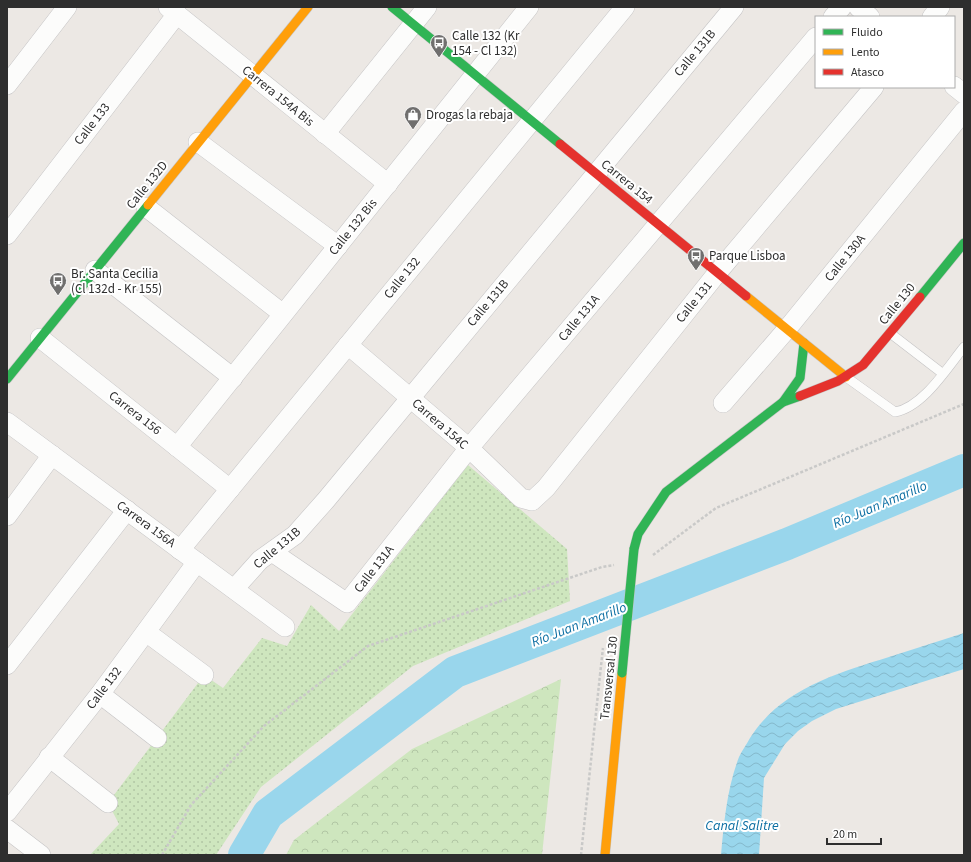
<svg xmlns="http://www.w3.org/2000/svg" width="971" height="862" font-family="'Source Sans 3',sans-serif">
	<style>
		.grass { fill: url(#grass-dots) }
		.forest { fill: url(#forest-crowns) }
		.water { fill: url(#water-waves) }
		.lines { fill: none; stroke-linecap: round; stroke-linejoin: round }
		.river { stroke: #99d6ec; stroke-width: 32 }
		.lane-casing { stroke: #c5c4c5; stroke-width: 10 }
		.street-casing { stroke: #c5c4c5; stroke-width: 20 }
		.fast-casing { stroke: #c5c4c5; stroke-width: 10 }
		.slow-casing { stroke: #c5c4c5; stroke-width: 10 }
		.jam-casing { stroke: #c5c4c5; stroke-width: 10 }
		.path { stroke: #c9c9c8; stroke-width: 2.5; stroke-dasharray: 3 2; stroke-linecap: butt }
		.lane { stroke: #fcfcfb; stroke-width: 9 }
		.street { stroke: #fcfcfb; stroke-width: 19 }
		.fast { stroke: #30b455; stroke-width: 9 }
		.slow { stroke: #ff9f0a; stroke-width: 9 }
		.jam { stroke: #e5322d; stroke-width: 9 }
		.fast-bridge-casing { stroke: #c5c4c5; stroke-width: 10; stroke-linecap: butt }
		.path-bridge { stroke: #c9c9c8; stroke-width: 2.5; stroke-dasharray: 3 2; stroke-linecap: butt }
		.fast-bridge { stroke: #30b455; stroke-width: 9 }
		.labels { text-anchor: middle; dominant-baseline: central; stroke-width: 4; stroke-linejoin: round; paint-order: stroke }
		.poi-label { font-size: 13px; fill: #2e2e2e; stroke: #fff; text-anchor: start }
		.street-label { font-size: 13px; fill: #2e2e2e; stroke: #fff }
		.water-label { font-size: 14px; font-style: italic; fill: #0d6fa3; stroke: #fff }
	</style>
	<defs>
		<pattern id="grass-dots" width="8" height="8" patternUnits="userSpaceOnUse"><rect width="8" height="8" fill="#cee6be"/><path d="M2 2h.1M6 6h.1" fill="none" stroke="#b1c6a4" stroke-width="1.8" stroke-linecap="round"/></pattern>
		<pattern id="forest-crowns" width="20" height="18" patternUnits="userSpaceOnUse"><rect width="20" height="18" fill="#cee6be"/><path d="M2 6a3 3 0 1 1 6 0M12 15a3 3 0 1 1 6 0" fill="none" stroke="#b1c6a4"/></pattern>
		<pattern id="water-waves" width="16" height="10" patternUnits="userSpaceOnUse"><rect width="16" height="10" fill="#99d6ec"/><path d="M0 5q4-4 8 0t8 0" fill="none" stroke="#84b8cb"/></pattern>
	</defs>
	<rect width="100%" height="100%" fill="#ece8e4"/>
	<!-- grass -->
	<polygon class="grass" points="468,465 567,549 570,601 413,666 261,787 216,855 90,855 119,824 108,803 204,675 223,688 262,638 287,646 311,605 339,631"/>
	<!-- forest -->
	<polygon class="forest" points="561,679 542,855 286,855 294,840 412,749"/>
	<!-- water -->
	<path class="water" d="M 964,633 L 964,669 L 836,709 L 812,721 L 798,731 L 785,744 L 764,778 L 759,855 L 721,855 C 724,822 727,788 739,757 C 742,750 747,744 750,738 C 780,690 837,673 889,657 C 914,649 939,641 964,633 Z"/>
	<g class="lines">
		<!-- river -->
		<polyline class="river" points="244,855 268,814 455,672 787,544 964,470"/>
		<defs>
			<g id="lane">
				<polyline points="890,333 942,373"/>
				<path d="M 846,377 L 895,412 C 923,407 947,368 964,347"/>
			</g>
			<g id="street">
				<polyline points="168,7 388,184"/>
				<polyline points="858,7 870,17"/>
				<polyline points="833,17 842,7"/>
				<polyline points="932,17 940,7"/>
				<polyline points="7,85 67,7"/>
				<polyline points="954,86 964,94"/>
				<polyline points="325,134 427,7"/>
				<polyline points="198,142 338,246"/>
				<polyline points="146,207 283,314"/>
				<polyline points="7,235 177,14"/>
				<polyline points="95,270 233,378"/>
				<polyline points="40,338 230,489"/>
				<polyline points="348,345 469,448 521,498 532,501 546,488 718,272 874,87"/>
				<polyline points="723,403 787,329 964,111"/>
				<polyline points="7,422 285,627"/>
				<polyline points="177,447 529,7"/>
				<polyline points="7,516 52,455"/>
				<polyline points="180,550 625,7"/>
				<polyline points="272,552 347,603 469,448 816,37"/>
				<polyline points="234,589 260,560 295,535 326,500 734,7"/>
				<polyline points="146,632 204,675"/>
				<polyline points="7,665 127,510"/>
				<polyline points="100,694 157,738"/>
				<polyline points="49,757 108,803"/>
				<polyline points="7,812 100,694 197,562"/>
				<polyline points="7,829 41,855"/>
			</g>
			<g id="fast">
				<polyline points="392,7 560,144"/>
				<polyline points="920,297 964,243"/>
				<polyline points="7,379 148,205"/>
				<polyline points="783,402 800,378 804,343"/>
				<polyline points="634,549 638,534 666,492 783,402 800,396"/>
			</g>
			<g id="slow">
				<polyline points="148,205 308,7"/>
				<polyline points="746,296 846,377"/>
				<polyline points="605,855 622,673"/>
			</g>
			<g id="jam">
				<polyline points="560,144 746,296"/>
				<polyline points="800,396 838,381 863,365 920,297"/>
			</g>
		</defs>
		<!-- lane casing -->
		<use href="#lane" class="lane-casing"/>
		<!-- street casing -->
		<use href="#street" class="street-casing"/>
		<!-- fast casing -->
		<use href="#fast" class="fast-casing"/>
		<!-- slow casing -->
		<use href="#slow" class="slow-casing"/>
		<!-- jam casing -->
		<use href="#jam" class="jam-casing"/>
		<!-- path -->
		<g class="path">
			<polyline points="653,555 716,508 964,404"/>
			<polyline points="162,855 191,805 264,726 368,646 602,567 614,565"/>
			<polyline points="581,855 600,675"/>
		</g>
		<!-- lane -->
		<use href="#lane" class="lane"/>
		<!-- street -->
		<use href="#street" class="street"/>
		<!-- fast -->
		<use href="#fast" class="fast"/>
		<!-- slow -->
		<use href="#slow" class="slow"/>
		<!-- jam -->
		<use href="#jam" class="jam"/>
		<defs>
			<polyline id="fast-bridge" points="622,673 634,549"/>
		</defs>
		<!-- fast-bridge casing -->
		<use href="#fast-bridge" class="fast-bridge-casing"/>
		<!-- path-bridge -->
		<polyline class="path-bridge" points="600,675 603,648"/>
		<!-- fast-bridge -->
		<use href="#fast-bridge" class="fast-bridge"/>
	</g>
	<!-- icons -->
	<defs>
		<symbol id="bus-pin" viewBox="-11 -11 22 30"><path d="M0 17L-7.5 6A9.5 9.5 0 1 1 7.5 6Z" fill="#706f6e" stroke="#fff"/><path d="M-5-6H5V4H4V6H2V4H-2V6H-4V4H-5ZM-3.5-4V0h7V-4ZM-3.5 1.2v1.5H-2V1.2ZM2 1.2v1.5H3.5V1.2Z" fill="#fff"/></symbol>
		<symbol id="shop-pin" viewBox="-11 -11 22 30"><path d="M0 17L-7.5 6A9.5 9.5 0 1 1 7.5 6Z" fill="#706f6e" stroke="#fff"/><path d="M-5-2.5h2.3a2.7 3.5 0 0 1 5.4 0H5L5.5 6h-11ZM-1.5-2.5h3a1.5 2.3 0 0 0-3 0Z" fill="#fff"/></symbol>
	</defs>
	<g fill-rule="evenodd">
		<use href="#bus-pin" x="429" y="33" width="20" height="27"/>
		<use href="#shop-pin" x="403" y="105" width="20" height="27"/>
		<use href="#bus-pin" x="686" y="246" width="20" height="27"/>
		<use href="#bus-pin" x="48" y="271" width="20" height="27"/>
	</g>
	<g class="labels">
		<!-- poi labels -->
		<g class="poi-label">
			<text x="452" y="36">Calle 132 (Kr<tspan x="452" dy="15">154 - Cl 132)</tspan></text>
			<text x="426" y="115">Drogas la rebaja</text>
			<text x="709" y="256">Parque Lisboa</text>
			<text x="71" y="274">Br. Santa Cecilia<tspan x="71" dy="15">(Cl 132d - Kr 155)</tspan></text>
		</g>
		<!-- street labels -->
		<g class="street-label">
			<text transform="translate(695 53) rotate(-50)">Calle 131B</text>
			<text transform="translate(278 96) rotate(39)">Carrera 154A Bis</text>
			<text transform="translate(92 124) rotate(-52)">Calle 133</text>
			<text transform="translate(627 182) rotate(39)">Carrera 154</text>
			<text transform="translate(147 185) rotate(-51)">Calle 132D</text>
			<text transform="translate(353 227) rotate(-51)">Calle 132 Bis</text>
			<text transform="translate(845 258) rotate(-51)">Calle 130A</text>
			<text transform="translate(402 278) rotate(-51)">Calle 132</text>
			<text transform="translate(694 302) rotate(-51)">Calle 131</text>
			<text transform="translate(488 303) rotate(-50)">Calle 131B</text>
			<text transform="translate(897 304) rotate(-51)">Calle 130</text>
			<text transform="translate(579 318) rotate(-50)">Calle 131A</text>
			<text transform="translate(135 413) rotate(38)">Carrera 156</text>
			<text transform="translate(440 424) rotate(41)">Carrera 154C</text>
			<text transform="translate(146 524) rotate(36)">Carrera 156A</text>
			<text transform="translate(277 548) rotate(-40)">Calle 131B</text>
			<text transform="translate(374 569) rotate(-52)">Calle 131A</text>
			<text transform="translate(609 678) rotate(-84)">Transversal 130</text>
			<text transform="translate(104 688) rotate(-53)">Calle 132</text>
		</g>
		<!-- water labels -->
		<g class="water-label">
			<text transform="translate(880 505) rotate(-23)">Río Juan Amarillo</text>
			<text transform="translate(579 625) rotate(-21)">Río Juan Amarillo</text>
			<text x="742" y="826">Canal Salitre</text>
		</g>
	</g>
	<!-- border -->
	<rect width="971" height="862" fill="none" stroke="#2e2e2e" stroke-width="16"/>
	<!-- legend -->
	<rect x="815" y="16" width="140" height="72" fill="#ffffff" stroke="#ababab"/>
	<rect x="823" y="29" width="20" height="6" fill="#30b455" stroke="#ababab"/>
	<text x="851" y="36" font-size="12" fill="#2e2e2e">Fluido</text>
	<rect x="823" y="49" width="20" height="6" fill="#ff9f0a" stroke="#ababab"/>
	<text x="851" y="56" font-size="12" fill="#2e2e2e">Lento</text>
	<rect x="823" y="69" width="20" height="6" fill="#e5322d" stroke="#ababab"/>
	<text x="851" y="76" font-size="12" fill="#2e2e2e">Atasco</text>
	<!-- scale -->
	<path d="M827 838v6h54v-6" fill="none" stroke="#2e2e2e" stroke-width="2"/>
	<text x="833" y="838" font-size="12" fill="#2e2e2e" stroke="#ffffff" stroke-width="3" paint-order="stroke">20 m</text>
</svg>
